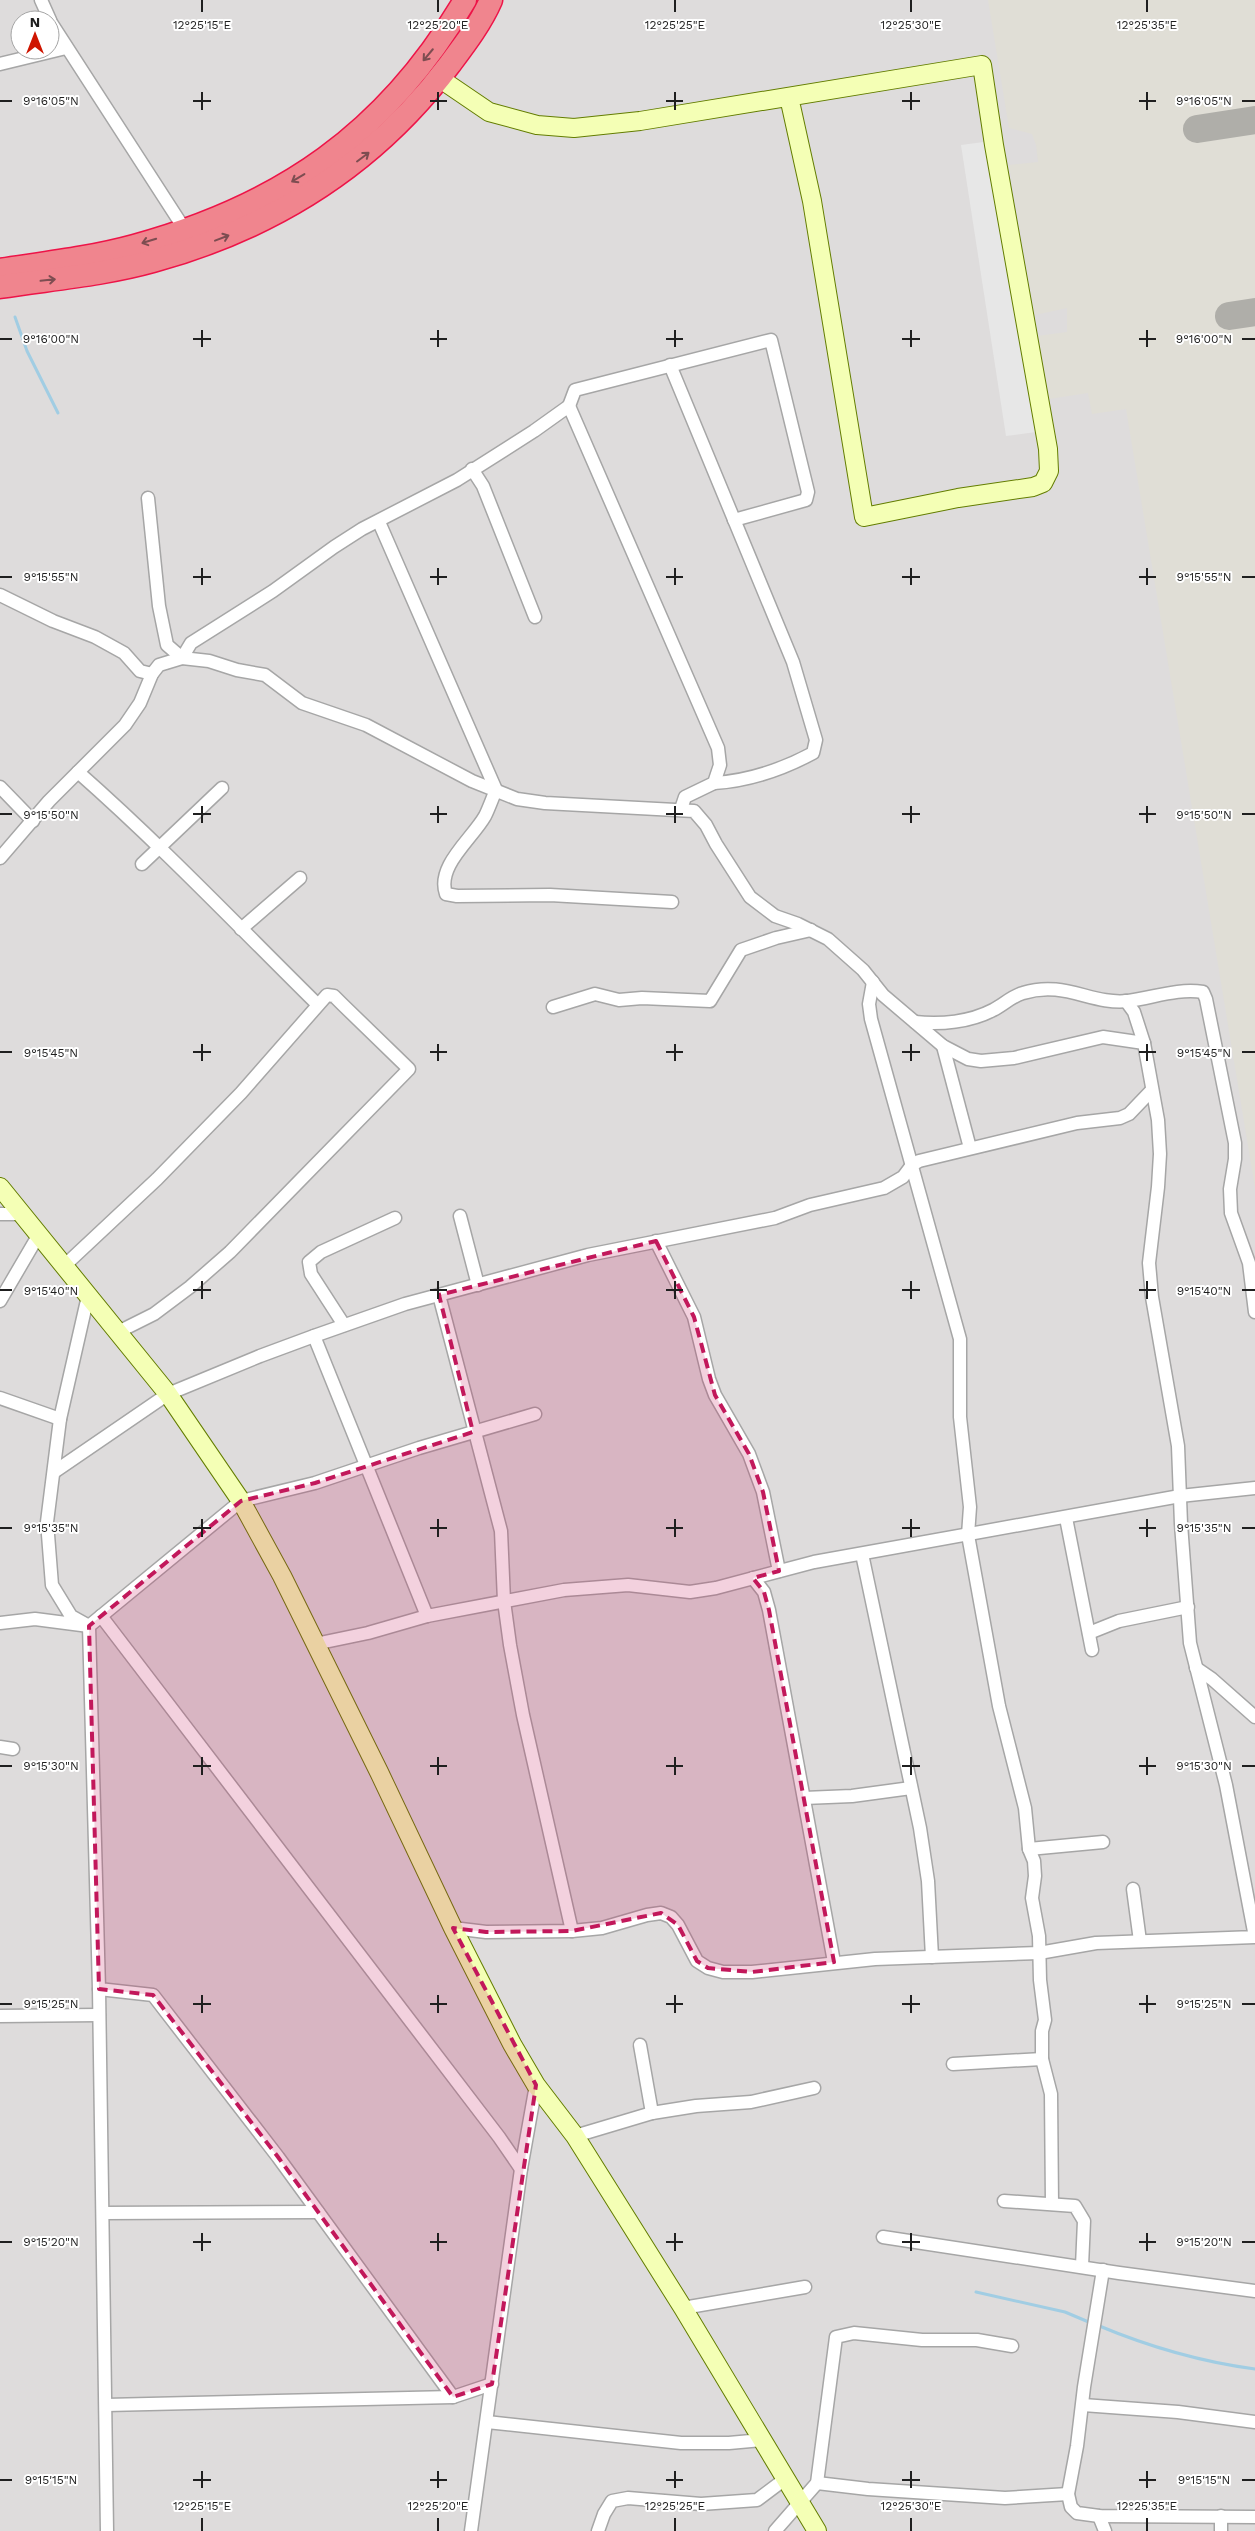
<svg xmlns="http://www.w3.org/2000/svg" width="1255" height="2531" font-family="'Work Sans',sans-serif">
	<style>
		.residential { fill: #dedcdc; fill-rule: evenodd }
		.airport { fill: #e0ded6 }
		.parking { fill: #e7e7e7 }
		.lines { fill: none; stroke-linecap: round; stroke-linejoin: round }
		.stream { stroke: #a1cde3; stroke-width: 3 }
		.taxiway { stroke: #afaea9; stroke-width: 28 }
		.street-casing { stroke: #a6a6a6; stroke-width: 15 }
		.secondary-casing { stroke: #637d00; stroke-width: 20 }
		.highway-casing { stroke: #ed1448; stroke-width: 25 }
		.street { stroke: #fff; stroke-width: 12 }
		.secondary { stroke: #f4ffb5; stroke-width: 18 }
		.highway { stroke: #f0858e; stroke-width: 22 }
		.oneway { stroke: #7d4d51 }
		.marked { fill: #c2185b; fill-opacity: 0.2; stroke: #c2185b; stroke-width: 4; stroke-dasharray: 10 6; stroke-linejoin: round }
		.ticks { fill: none; stroke: #1f1f1f; stroke-width: 2 }
		.ticks-label { font-size: 12px; text-anchor: middle; fill: #1f1f1f; stroke: #fff; stroke-width: 4; stroke-linejoin: round; paint-order: stroke }
	</style>
	<rect width="100%" height="100%" fill="#f1eee5"/>
	<!-- residential -->
	<path class="residential" d="M 0,0 L 1255,0 L 1255,2531 L 0,2531 ZM 20,20 L 50,20 L 50,50 L 20,50 Z"/>
	<!-- airport -->
	<polygon class="airport" points="988,0 1255,0 1255,1188 1126,409 1092,414 1088,393 1049,399 1037,336 1067,332 1067,308 1035,315 1009,165 1038,162 1036,145 1032,134 1009,128"/>
	<!-- parking -->
	<polygon class="parking" points="991,141 1036,432 1006,436 961,145"/>
	<g class="lines">
		<!-- stream -->
		<g class="stream">
			<polyline points="15,317 27,351 58,413"/>
			<polyline points="976,2292 1065,2312 1091,2323"/>
			<path d="M 1097,2325 C 1147,2346 1202,2362 1255,2369"/>
		</g>
		<!-- taxiway -->
		<g class="taxiway">
			<polyline points="1197,129 1255,120"/>
			<polyline points="1229,316 1255,312"/>
		</g>
		<defs>
			<g id="street">
				<polyline points="41,0 50,20"/>
				<polyline points="50,21 187,233"/>
				<polyline points="0,64 66,48"/>
				<path d="M 670,365 L 793,662 L 816,740 L 813,753 C 781,770 750,781 714,783"/>
				<polyline points="569,406 575,390 771,340 808,492 806,500 734,520"/>
				<polyline points="472,469 483,486 535,617"/>
				<polyline points="148,498 159,606 167,645 182,658 209,661 237,670 265,675 302,703 366,725 472,781 517,799 545,803 694,811 706,825 716,844 750,897 775,916 798,924 828,939 863,970 883,995 943,1046 968,1059 981,1061 1014,1058 1103,1037 1144,1043"/>
				<path d="M 379,522 L 496,790 C 492,799 489,808 485,816 C 472,839 436,866 446,894 L 457,896 L 550,895 L 672,902"/>
				<polyline points="0,595 53,621 95,637 124,653 140,671 152,674"/>
				<path d="M 78,772 C 162,846 238,926 317,1004"/>
				<polyline points="0,787 33,821"/>
				<polyline points="0,858 49,801 125,725 140,703 152,674 159,665 182,658 191,643 273,591 334,547 362,529 457,480 534,431 569,406 718,748 720,765 714,783 685,797 681,809"/>
				<polyline points="142,864 222,788"/>
				<polyline points="241,929 300,878"/>
				<polyline points="873,982 869,1004 871,1019 960,1339 960,1417 970,1507 968,1535 999,1706 1025,1808 1029,1849 1034,1861 1035,1876 1032,1898 1039,1936 1040,1980 1045,2020 1042,2031 1042,2059 1051,2094 1052,2204"/>
				<polyline points="553,1007 595,994 619,1000 642,998 710,1001 741,950 776,938 811,930"/>
				<path d="M 915,1022 C 941,1025 970,1022 993,1010 C 1003,1005 1012,996 1023,993 C 1065,980 1091,1005 1128,1001 C 1153,998 1177,988 1203,992 L 1206,999 L 1235,1143 L 1235,1159 L 1230,1189 L 1231,1213 L 1249,1263 L 1255,1312"/>
				<polyline points="943,1046 970,1148"/>
				<polyline points="0,1214 21,1214"/>
				<polyline points="460,1216 478,1285"/>
				<polyline points="656,1241 694,1317 709,1379 715,1395 749,1454 763,1492 779,1571"/>
				<polyline points="63,1267 157,1179 241,1093 327,995 334,996 342,1004 409,1069 230,1252 190,1287 154,1314 118,1332"/>
				<polyline points="439,1295 501,1531 504,1601 510,1645 523,1715 572,1931"/>
				<polyline points="0,1301 38,1236"/>
				<polyline points="344,1325 311,1274 309,1262 321,1252 395,1218"/>
				<polyline points="314,1336 427,1616"/>
				<polyline points="0,1398 60,1419"/>
				<polyline points="54,1472 168,1394 260,1356 314,1336 405,1304 588,1255 775,1218 810,1205 884,1188 903,1177 912,1165 919,1161 1077,1123 1120,1118 1129,1114 1152,1090"/>
				<polyline points="1066,1518 1092,1650"/>
				<polyline points="862,1554 920,1828 928,1881 932,1957"/>
				<polyline points="753,1578 764,1592 769,1610 834,1962"/>
				<polyline points="101,1616 499,2137 521,2169"/>
				<polyline points="0,1623 35,1619 89,1626 71,1616 52,1585 47,1522 60,1419 88,1296"/>
				<polyline points="1089,1633 1119,1621 1188,1607"/>
				<polyline points="315,1644 368,1633 427,1616 564,1590 628,1585 690,1592 716,1588 814,1562 1180,1496 1255,1488"/>
				<polyline points="1196,1668 1212,1679 1255,1717"/>
				<polyline points="0,1747 13,1749"/>
				<polyline points="804,1798 852,1796 911,1788"/>
				<polyline points="1029,1849 1103,1842"/>
				<polyline points="1133,1889 1140,1941"/>
				<polyline points="453,1928 486,1932 572,1931 602,1928 647,1915 661,1913 671,1917 678,1925 697,1961 708,1968 723,1972 752,1972 875,1959 1039,1953 1096,1943 1255,1937 1226,1785 1190,1643 1181,1524 1178,1446 1152,1297 1149,1263 1158,1187 1160,1154 1158,1120 1144,1043 1134,1012 1126,1001"/>
				<polyline points="99,1989 107,2531"/>
				<polyline points="0,2016 99,2015"/>
				<polyline points="640,2045 652,2113"/>
				<polyline points="953,2064 1042,2059"/>
				<polyline points="575,2136 652,2113 696,2106 751,2102 814,2088"/>
				<polyline points="1004,2201 1075,2206 1084,2221 1082,2266"/>
				<polyline points="103,2213 318,2212"/>
				<polyline points="883,2237 1119,2273 1255,2291"/>
				<polyline points="1103,2270 1084,2387 1077,2446 1068,2494 1071,2507 1077,2513 1099,2516 1255,2517"/>
				<polyline points="683,2308 805,2287"/>
				<polyline points="492,2384 453,2397 278,2157 153,1995 99,1989 89,1626 241,1501 315,1483 419,1448 535,1414"/>
				<polyline points="106,2405 453,2397"/>
				<polyline points="1083,2405 1178,2412 1255,2422"/>
				<polyline points="487,2422 681,2443 729,2443 762,2440"/>
				<polyline points="817,2483 868,2489 1005,2498 1068,2494"/>
				<polyline points="1099,2516 1105,2531"/>
				<polyline points="1221,2516 1221,2531"/>
				<polyline points="471,2531 521,2169 536,2085"/>
				<polyline points="598,2531 604,2514 612,2501 628,2498 701,2504 757,2500 785,2479"/>
				<polyline points="775,2531 817,2483 836,2337 854,2333 922,2340 977,2340 1012,2346"/>
			</g>
			<g id="secondary">
				<polyline points="439,78 489,112 537,125 574,128 640,121 982,65 994,145 1048,449 1049,471 1043,483 1033,487 958,498 864,517 812,201 789,97"/>
				<polyline points="0,1187 168,1394 241,1501 282,1576 379,1772 453,1928 512,2044 536,2085 575,2136 683,2308 817,2531"/>
			</g>
			<g id="highway">
				<path d="M 0,270 C 45,263 90,258 134,246 C 281,206 387,133 465,0"/>
				<path d="M 0,287 C 51,279 103,275 153,261 C 273,228 375,164 450,64 C 465,44 481,23 491,0"/>
			</g>
		</defs>
		<!-- street casing -->
		<use href="#street" class="street-casing"/>
		<!-- secondary casing -->
		<use href="#secondary" class="secondary-casing"/>
		<!-- highway casing -->
		<use href="#highway" class="highway-casing"/>
		<!-- street -->
		<use href="#street" class="street"/>
		<!-- secondary -->
		<use href="#secondary" class="secondary"/>
		<!-- highway -->
		<use href="#highway" class="highway"/>
	</g>
	<!-- one-way arrows -->
	<defs><path id="oneway-shaft" d="M-6 0H5M1.5-3L5.5 0L1.5 3" fill="none" stroke-width="1.6" stroke-linecap="round" stroke-linejoin="round" transform="scale(1.25)"/></defs>
	<g class="oneway">
		<use href="#oneway-shaft" transform="translate(428 55) rotate(130)"/>
		<use href="#oneway-shaft" transform="translate(363 157) rotate(-37)"/>
		<use href="#oneway-shaft" transform="translate(298 178) rotate(149)"/>
		<use href="#oneway-shaft" transform="translate(222 238) rotate(-21)"/>
		<use href="#oneway-shaft" transform="translate(149 241) rotate(163)"/>
		<use href="#oneway-shaft" transform="translate(48 280) rotate(-6)"/>
	</g>
	<!-- marked area -->
	<path class="marked" d="M 656,1241 L 694,1317 L 715,1395 L 749,1454 L 763,1492 L 779,1571 L 753,1578 L 764,1592 L 769,1610 L 834,1962 L 752,1972 L 708,1968 L 697,1961 L 678,1925 L 661,1913 L 572,1931 L 486,1932 L 453,1928 L 536,2085 L 492,2384 L 453,2397 L 278,2157 L 153,1995 L 99,1989 L 89,1626 L 241,1501 L 315,1483 L 473,1432 L 439,1295 Z"/>
	<!-- ticks -->
	<path class="ticks" d="M 202,0 L 202,12M 438,0 L 438,12M 675,0 L 675,12M 911,0 L 911,12M 1147,0 L 1147,12M 202,92 L 202,110M 438,92 L 438,110M 675,92 L 675,110M 911,92 L 911,110M 1147,92 L 1147,110M 0,101 L 12,101M 193,101 L 211,101M 430,101 L 447,101M 666,101 L 683,101M 902,101 L 920,101M 1139,101 L 1156,101M 1242,101 L 1255,101M 202,330 L 202,347M 438,330 L 438,347M 675,330 L 675,347M 911,330 L 911,347M 1147,330 L 1147,347M 0,339 L 12,339M 193,339 L 211,339M 430,339 L 447,339M 666,339 L 683,339M 902,339 L 920,339M 1139,339 L 1156,339M 1242,339 L 1255,339M 202,568 L 202,585M 438,568 L 438,585M 675,568 L 675,585M 911,568 L 911,585M 1147,568 L 1147,585M 0,577 L 12,577M 193,577 L 211,577M 430,577 L 447,577M 666,577 L 683,577M 902,577 L 920,577M 1139,577 L 1156,577M 1242,577 L 1255,577M 202,806 L 202,823M 438,806 L 438,823M 675,806 L 675,823M 911,806 L 911,823M 1147,806 L 1147,823M 0,814 L 12,814M 193,814 L 211,814M 430,814 L 447,814M 666,814 L 683,814M 902,814 L 920,814M 1139,814 L 1156,814M 1242,814 L 1255,814M 202,1044 L 202,1061M 438,1044 L 438,1061M 675,1044 L 675,1061M 911,1044 L 911,1061M 1147,1044 L 1147,1061M 0,1052 L 12,1052M 193,1052 L 211,1052M 430,1052 L 447,1052M 666,1052 L 683,1052M 902,1052 L 920,1052M 1139,1052 L 1156,1052M 1242,1052 L 1255,1052M 202,1281 L 202,1299M 438,1281 L 438,1299M 675,1281 L 675,1299M 911,1281 L 911,1299M 1147,1281 L 1147,1299M 0,1290 L 12,1290M 193,1290 L 211,1290M 430,1290 L 447,1290M 666,1290 L 683,1290M 902,1290 L 920,1290M 1139,1290 L 1156,1290M 1242,1290 L 1255,1290M 202,1519 L 202,1537M 438,1519 L 438,1537M 675,1519 L 675,1537M 911,1519 L 911,1537M 1147,1519 L 1147,1537M 0,1528 L 12,1528M 193,1528 L 211,1528M 430,1528 L 447,1528M 666,1528 L 683,1528M 902,1528 L 920,1528M 1139,1528 L 1156,1528M 1242,1528 L 1255,1528M 202,1757 L 202,1775M 438,1757 L 438,1775M 675,1757 L 675,1775M 911,1757 L 911,1775M 1147,1757 L 1147,1775M 0,1766 L 12,1766M 193,1766 L 211,1766M 430,1766 L 447,1766M 666,1766 L 683,1766M 902,1766 L 920,1766M 1139,1766 L 1156,1766M 1242,1766 L 1255,1766M 202,1995 L 202,2013M 438,1995 L 438,2013M 675,1995 L 675,2013M 911,1995 L 911,2013M 1147,1995 L 1147,2013M 0,2004 L 12,2004M 193,2004 L 211,2004M 430,2004 L 447,2004M 666,2004 L 683,2004M 902,2004 L 920,2004M 1139,2004 L 1156,2004M 1242,2004 L 1255,2004M 202,2233 L 202,2251M 438,2233 L 438,2251M 675,2233 L 675,2251M 911,2233 L 911,2251M 1147,2233 L 1147,2251M 0,2242 L 12,2242M 193,2242 L 211,2242M 430,2242 L 447,2242M 666,2242 L 683,2242M 902,2242 L 920,2242M 1139,2242 L 1156,2242M 1242,2242 L 1255,2242M 202,2471 L 202,2488M 438,2471 L 438,2488M 675,2471 L 675,2488M 911,2471 L 911,2488M 1147,2471 L 1147,2488M 0,2480 L 12,2480M 193,2480 L 211,2480M 430,2480 L 447,2480M 666,2480 L 683,2480M 902,2480 L 920,2480M 1139,2480 L 1156,2480M 1242,2480 L 1255,2480M 202,2518 L 202,2531M 438,2518 L 438,2531M 675,2518 L 675,2531M 911,2518 L 911,2531M 1147,2518 L 1147,2531"/>
	<g class="ticks-label">
		<text x="202" y="29">12°25'15"E</text>
		<text x="438" y="29">12°25'20"E</text>
		<text x="675" y="29">12°25'25"E</text>
		<text x="911" y="29">12°25'30"E</text>
		<text x="1147" y="29">12°25'35"E</text>
		<text x="51" y="105">9°16'05"N</text>
		<text x="1204" y="105">9°16'05"N</text>
		<text x="51" y="343">9°16'00"N</text>
		<text x="1204" y="343">9°16'00"N</text>
		<text x="51" y="581">9°15'55"N</text>
		<text x="1204" y="581">9°15'55"N</text>
		<text x="51" y="819">9°15'50"N</text>
		<text x="1204" y="819">9°15'50"N</text>
		<text x="51" y="1057">9°15'45"N</text>
		<text x="1204" y="1057">9°15'45"N</text>
		<text x="51" y="1295">9°15'40"N</text>
		<text x="1204" y="1295">9°15'40"N</text>
		<text x="51" y="1532">9°15'35"N</text>
		<text x="1204" y="1532">9°15'35"N</text>
		<text x="51" y="1770">9°15'30"N</text>
		<text x="1204" y="1770">9°15'30"N</text>
		<text x="51" y="2008">9°15'25"N</text>
		<text x="1204" y="2008">9°15'25"N</text>
		<text x="51" y="2246">9°15'20"N</text>
		<text x="1204" y="2246">9°15'20"N</text>
		<text x="51" y="2484">9°15'15"N</text>
		<text x="1204" y="2484">9°15'15"N</text>
		<text x="202" y="2510">12°25'15"E</text>
		<text x="438" y="2510">12°25'20"E</text>
		<text x="675" y="2510">12°25'25"E</text>
		<text x="911" y="2510">12°25'30"E</text>
		<text x="1147" y="2510">12°25'35"E</text>
	</g>
	<!-- north arrow -->
	<g transform="translate(35 35)"><circle r="24" fill="#ffffff" stroke="#a5a5a5"/>
	<path d="M0-4L9 19L0 12L-9 19Z" fill="#cf1500"/>
	<text y="-8" font-size="14" font-weight="bold" text-anchor="middle" fill="#1f1f1f">N</text>
	</g>
</svg>
